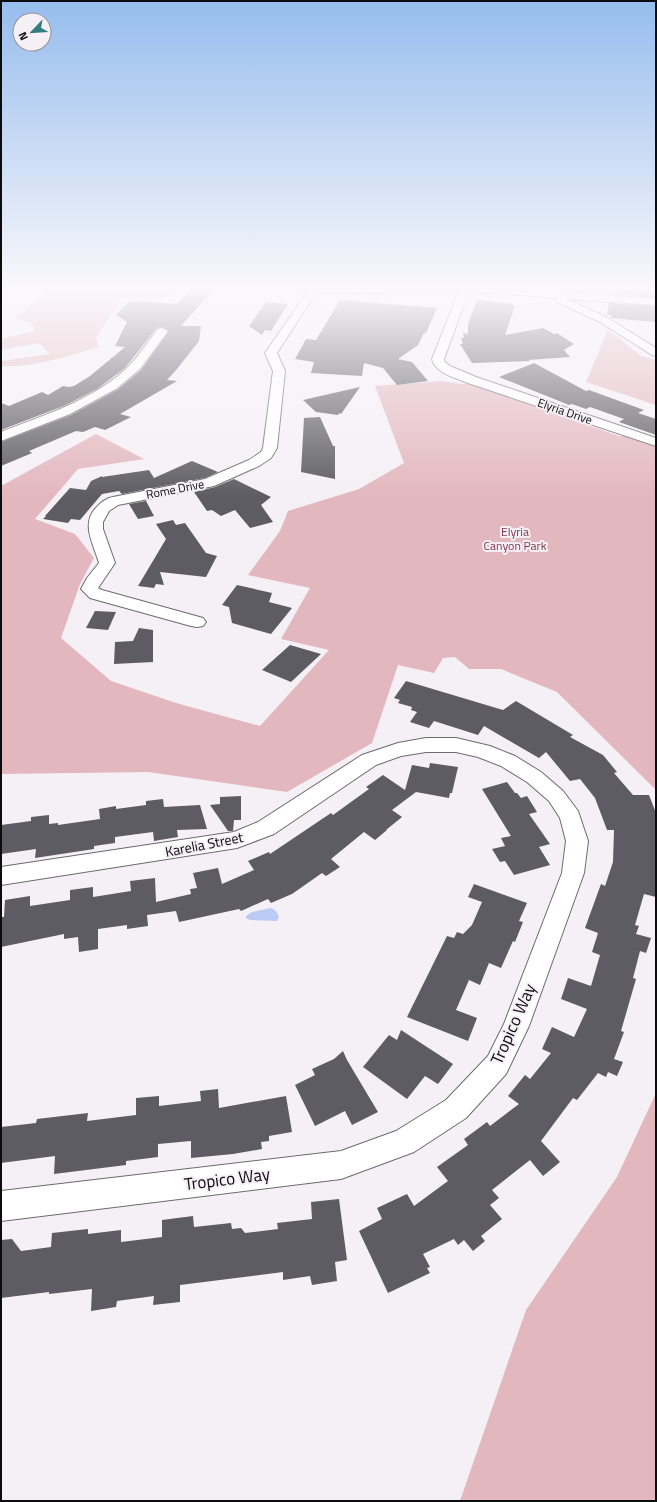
<svg xmlns="http://www.w3.org/2000/svg" width="657" height="1502" font-family="'Titillium Web',sans-serif">
	<style>
		.green { fill: #e3b7be }
		.water { fill: #bccbf6 }
		.building { fill: #5d5c62 }
		.lines { fill: none; stroke-linecap: round; stroke-linejoin: round }
		.minor-casing { stroke: #6e6a70; stroke-width: 2 }
		.minor { fill: #fff; fill-rule: evenodd }
		.labels { text-anchor: middle; dominant-baseline: central; stroke-width: 4; stroke-linejoin: round; paint-order: stroke }
		.far-street-label { font-size: 12px; fill: #0c0b0d; stroke: #f5f0f6 }
		.far-park-label { font-size: 12px; fill: #823547; stroke: #f5f0f6 }
		.street-label { font-size: 14px; fill: #0c0b0d; stroke: #f5f0f6 }
		.near-street-label { font-size: 17px; fill: #0c0b0d; stroke: #f5f0f6 }
	</style>
	<rect width="100%" height="100%" fill="#f5f0f6"/>
	<!-- green -->
	<g class="green">
		<path d="M 51,287 L 175,287 L 167,296 L 121,299 L 96,337 L 98,347 C 66,357 35,367 1,366 L 1,361 L 50,354 L 40,343 L 1,350 L 1,339 L 35,331 L 31,323 L 15,318 Z"/>
		<polygon points="608,329 641,356 656,360 656,405 586,382"/>
		<polygon points="441,381 462,384 468,383 619,436 629,436 656,446 656,790 557,692 501,669 469,669 455,657 443,658 434,673 398,665 372,743 287,792 148,772 1,774 1,486 96,434 144,459 78,469 35,519 75,534 94,558 80,584 61,638 111,681 176,703 260,726 329,650 281,639 310,588 248,575 280,531 288,511 359,489 404,463 375,386"/>
		<polygon points="656,1093 656,1501 460,1501 526,1310 617,1177"/>
	</g>
	<!-- water -->
	<path class="water" d="M 270,908 C 275,909 277,912 279,917 L 277,921 L 250,920 L 246,918 L 246,916 L 252,912 Z"/>
	<!-- building -->
	<g class="building">
		<polygon points="194,287 215,288 181,326 201,326 199,341 177,369 167,380 177,381 120,414 131,417 105,430 95,427 83,432 76,431 29,451 32,453 1,466 1,442 71,415 117,390 141,370 169,331 163,327 157,328 125,368 97,389 66,405 1,430 1,403 9,406 42,392 48,395 63,386 69,387 74,386 90,376 125,347 115,346 127,322 116,315 128,303 133,301 177,304"/>
		<polygon points="611,288 654,290 654,294 656,295 656,298 610,294"/>
		<polygon points="340,300 437,308 426,333 424,333 418,345 398,359 412,362 428,381 397,385 383,368 364,363 362,376 311,373 314,362 295,359 306,339 316,340"/>
		<polygon points="477,300 513,304 512,306 515,306 505,335 543,328 554,334 557,333 574,344 564,350 570,357 528,360 531,361 472,363 460,344 463,344 461,338 464,338 463,333 468,334 468,324"/>
		<polygon points="266,302 288,304 271,331 265,330 262,335 249,326"/>
		<polygon points="609,303 656,306 656,322 611,318 611,315 607,315"/>
		<polygon points="534,363 586,391 589,390 644,410 638,413 656,419 656,435 619,422 624,419 590,407 586,409 572,404 569,405 499,377"/>
		<polygon points="360,387 341,414 339,413 338,415 316,412 303,400"/>
		<polygon points="320,417 333,446 335,446 335,479 301,472 304,418"/>
		<polygon points="192,461 218,472 205,478 122,494 119,491 102,494 80,520 71,519 68,523 43,519 46,516 45,516 70,488 86,490 91,481 102,476 102,477 149,470 154,478"/>
		<polygon points="234,479 271,497 261,505 273,522 250,528 235,510 221,516 212,510 207,511 194,492 215,487"/>
		<polygon points="146,501 154,516 138,519 129,504"/>
		<polygon points="173,520 176,525 185,523 206,553 217,556 206,577 160,572 164,585 156,584 154,588 138,586 166,539 156,524"/>
		<polygon points="237,585 272,593 269,602 292,608 271,634 232,623 229,607 222,605"/>
		<polygon points="95,611 116,612 108,630 86,628"/>
		<polygon points="139,628 153,630 153,662 114,664 115,642 133,641"/>
		<polygon points="290,645 321,654 291,682 262,670"/>
		<polygon points="406,681 503,710 516,701 573,735 570,737 603,755 617,772 614,773 633,795 649,795 656,813 656,897 644,894 635,925 639,926 636,934 651,938 646,953 640,951 633,978 636,979 621,1031 624,1032 614,1059 623,1062 617,1076 608,1072 606,1077 598,1073 577,1100 573,1098 541,1141 560,1162 543,1176 530,1160 492,1190 499,1198 490,1205 502,1219 481,1236 485,1241 473,1251 464,1240 458,1245 454,1239 423,1254 430,1267 427,1268 430,1273 388,1293 359,1231 382,1219 377,1208 407,1194 414,1206 448,1181 437,1167 468,1145 464,1139 487,1122 490,1126 519,1104 508,1096 525,1075 530,1079 551,1053 542,1049 552,1027 574,1037 587,1009 561,999 568,978 591,986 600,955 592,952 598,933 585,928 601,884 605,886 613,862 614,830 607,830 595,798 580,779 570,781 546,752 539,758 484,726 478,735 434,721 429,728 410,722 417,712 411,710 412,707 398,703 400,700 394,698"/>
		<polygon points="430,763 458,767 452,793 450,793 449,798 416,792 392,810 402,817 386,830 387,830 375,840 364,832 331,859 340,867 326,876 322,873 292,894 271,903 268,899 241,911 239,909 179,922 176,911 147,915 148,926 127,929 127,925 98,929 98,949 79,952 78,937 64,939 64,934 1,947 1,917 4,917 5,900 30,896 30,906 70,900 70,890 93,887 93,897 131,891 130,881 155,878 156,902 191,894 190,889 197,888 193,873 218,868 222,884 254,870 248,861 269,852 270,854 331,813 333,815 369,789 366,787 383,775 405,790 412,765 429,768"/>
		<polygon points="507,782 515,793 517,793 521,798 527,796 537,812 529,814 550,844 539,847 550,865 514,875 505,861 500,862 492,849 505,846 501,838 511,836 482,789"/>
		<polygon points="241,796 241,820 234,820 233,831 228,831 210,805 220,804 220,797"/>
		<polygon points="163,799 164,807 200,805 207,829 177,830 178,837 154,841 153,832 115,837 115,843 94,846 94,849 35,858 36,849 1,854 1,825 31,821 31,817 49,815 49,824 58,823 58,825 100,819 99,809 116,806 116,809 146,805 146,801"/>
		<polygon points="474,884 527,903 519,921 523,922 515,942 513,941 501,968 489,963 480,985 469,980 456,1010 477,1018 468,1041 407,1017 447,936 454,938 457,932 463,934 472,925 482,902 468,897"/>
		<polygon points="401,1030 453,1064 438,1084 425,1076 407,1099 363,1067 389,1035 397,1040"/>
		<polygon points="343,1051 347,1060 378,1112 352,1125 345,1111 315,1126 295,1085 315,1075 312,1069 334,1059"/>
		<polygon points="218,1089 219,1108 286,1096 292,1132 269,1136 269,1141 261,1142 262,1149 233,1154 191,1158 191,1141 158,1144 158,1157 126,1161 126,1165 54,1174 55,1156 1,1163 1,1127 36,1123 37,1119 88,1113 87,1121 136,1115 136,1098 159,1096 159,1106 201,1101 200,1091"/>
		<polygon points="339,1199 347,1260 335,1262 337,1281 312,1285 310,1276 283,1280 283,1272 180,1285 180,1302 153,1305 154,1296 117,1301 116,1307 91,1311 92,1289 49,1294 49,1292 1,1298 1,1240 12,1239 21,1251 51,1247 52,1233 88,1229 88,1234 121,1230 121,1242 162,1237 162,1220 193,1216 194,1227 231,1223 232,1229 241,1228 245,1233 278,1229 277,1223 312,1219 311,1202"/>
	</g>
	<g class="lines">
		<defs>
			<g id="minor">
				<path d="M 288,287 L 492,287 L 656,299 L 656,305 L 566,299 L 608,318 L 656,348 L 656,356 L 652,355 L 600,322 L 557,302 L 556,300 L 557,298 L 469,291 L 444,359 L 445,362 L 450,366 L 476,377 L 656,438 L 656,446 L 468,383 C 456,378 435,373 432,359 L 459,291 L 316,293 L 277,353 L 285,371 L 277,448 L 271,458 L 259,466 L 214,486 L 118,505 L 109,511 L 103,522 L 103,529 L 115,563 L 98,588 L 102,590 L 203,618 L 206,622 L 203,626 L 197,627 L 191,626 L 90,598 L 81,589 L 87,578 L 99,563 C 94,545 81,525 95,509 C 100,503 106,498 113,497 L 205,479 L 249,460 L 261,452 L 263,448 L 273,371 L 265,353 L 306,294 L 306,292 L 289,289 Z"/>
				<path d="M 162,328 L 168,331 L 140,369 L 116,389 L 70,414 L 1,441 L 1,432 C 44,415 91,401 126,369 C 138,357 148,342 158,329 Z"/>
				<polygon points="426,738 456,738 490,746 515,756 541,772 563,791 578,811 588,841 584,873 529,1026 506,1074 466,1118 414,1152 341,1179 1,1221 1,1191 341,1151 396,1131 446,1100 488,1056 504,1024 562,873 566,841 560,818 549,801 527,782 501,766 478,757 456,752 426,752 401,756 376,765 274,834 237,848 1,885 1,867 234,832 258,822 362,755 398,743"/>
			</g>
		</defs>
		<!-- minor casing -->
		<use href="#minor" class="minor-casing"/>
		<!-- minor -->
		<use href="#minor" class="minor"/>
	</g>
	<!-- sky -->
	<linearGradient id="sky" x2="0" y2="1"><stop stop-color="#96bdee"/><stop offset="0.58" stop-color="#faf8fb"/><stop offset="1" stop-color="#faf8fb" stop-opacity="0"/></linearGradient>
	<rect width="657" height="497" fill="url(#sky)"/>
	<g class="labels">
		<!-- far-street labels -->
		<g class="far-street-label">
			<text transform="translate(565 411) rotate(19)">Elyria Drive</text>
			<text transform="translate(175 489) rotate(-11)">Rome Drive</text>
		</g>
		<!-- far-park labels -->
		<g class="far-park-label">
			<text x="515" y="531">Elyria<tspan x="515" dy="14">Canyon Park</tspan></text>
		</g>
		<!-- street labels -->
		<g class="street-label">
			<text transform="translate(204 844) rotate(-11)">Karelia Street</text>
		</g>
		<!-- near-street labels -->
		<g class="near-street-label">
			<text transform="translate(513 1024) rotate(-66)">Tropico Way</text>
			<text transform="translate(227 1179) rotate(-7)">Tropico Way</text>
		</g>
	</g>
	<!-- border -->
	<rect width="657" height="1502" fill="none" stroke="#0c0b0d" stroke-width="4"/>
	<!-- north arrow -->
	<g transform="translate(32 32) rotate(245)"><circle r="19" fill="#f5f0f6" stroke="#989499"/>
	<path d="M0-3L7 15L0 10L-7 15Z" fill="#347d7e"/>
	<text y="-6" font-size="11" font-weight="bold" text-anchor="middle" fill="#0c0b0d">N</text>
	</g>
</svg>
